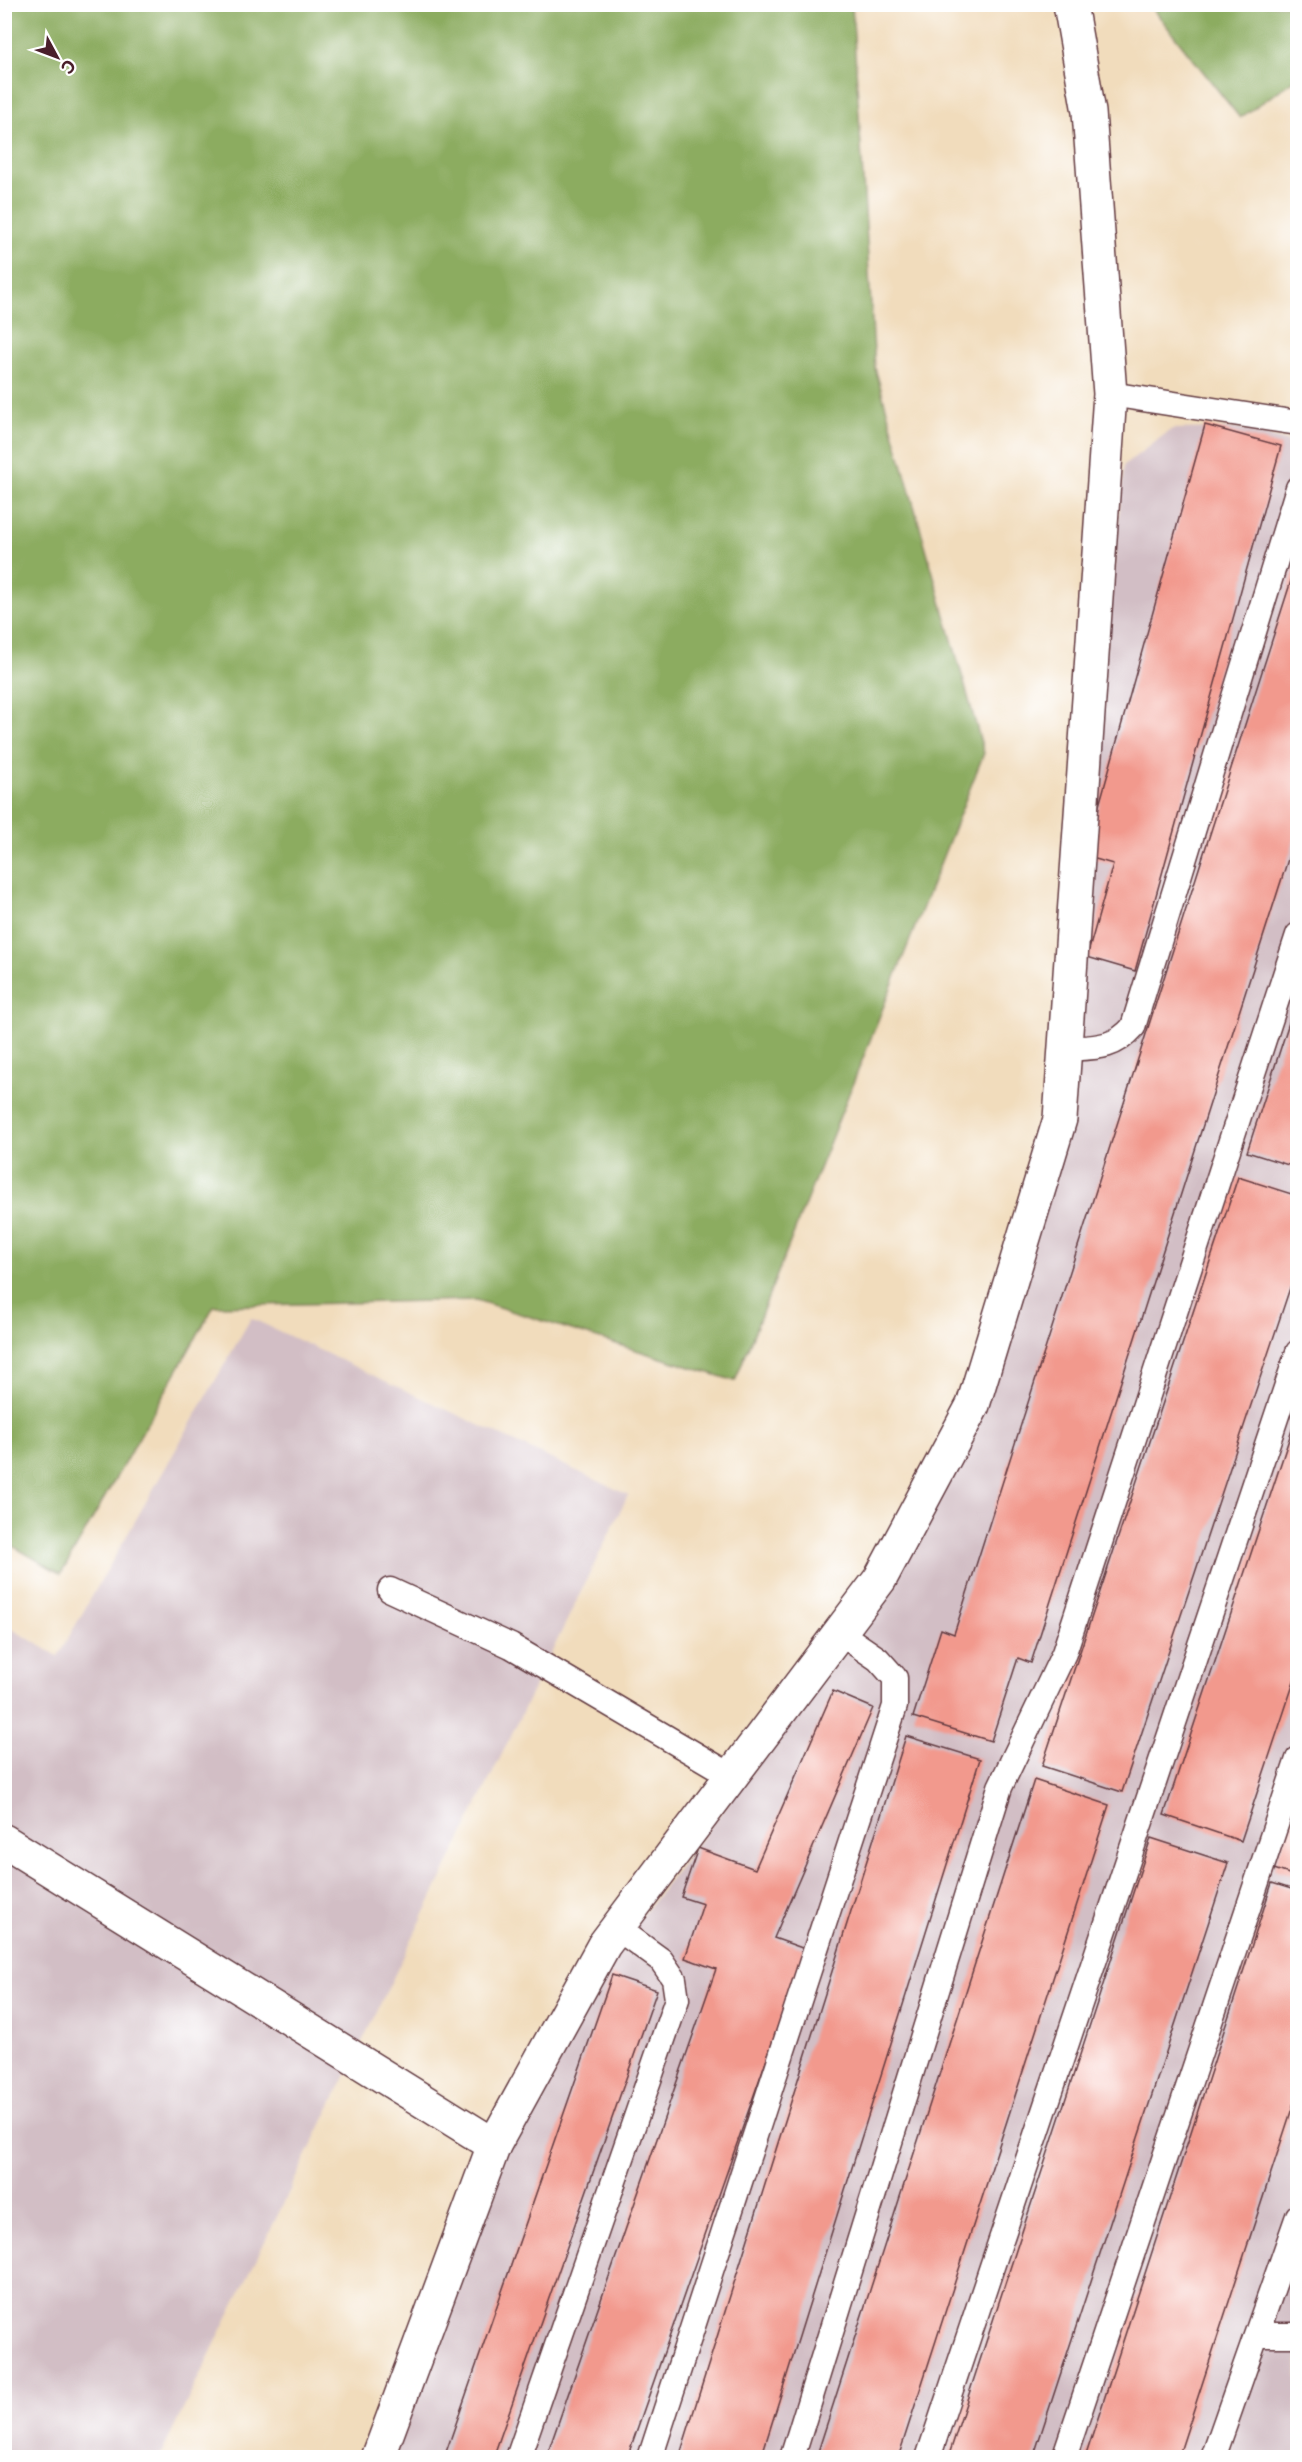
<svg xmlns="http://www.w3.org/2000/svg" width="1302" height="2462" font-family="'Playpen Sans',sans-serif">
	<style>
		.industrial { fill: #d2bec5 }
		.forest { fill: #8cac60; stroke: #6b6646; stroke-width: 1.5 }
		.building { fill: #f2998d }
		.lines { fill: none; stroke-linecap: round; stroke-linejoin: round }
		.lane-casing { stroke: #633b41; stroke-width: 27 }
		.street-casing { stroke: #633b41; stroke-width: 36 }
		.lane { stroke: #fff; stroke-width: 24 }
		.street { stroke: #fff; stroke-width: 33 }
	</style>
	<rect width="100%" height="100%" fill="#fff"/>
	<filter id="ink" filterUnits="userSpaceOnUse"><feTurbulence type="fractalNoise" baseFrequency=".0167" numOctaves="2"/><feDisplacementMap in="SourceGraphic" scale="12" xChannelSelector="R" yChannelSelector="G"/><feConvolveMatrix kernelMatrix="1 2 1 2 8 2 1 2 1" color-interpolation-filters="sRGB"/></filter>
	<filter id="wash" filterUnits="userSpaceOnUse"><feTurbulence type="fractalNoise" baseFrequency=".008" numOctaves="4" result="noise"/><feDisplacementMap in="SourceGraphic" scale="24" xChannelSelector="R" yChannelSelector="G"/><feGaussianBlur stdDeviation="1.35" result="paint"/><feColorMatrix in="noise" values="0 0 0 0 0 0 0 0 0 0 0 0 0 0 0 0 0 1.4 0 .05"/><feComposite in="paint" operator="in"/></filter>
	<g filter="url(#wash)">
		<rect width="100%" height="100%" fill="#f1dcbc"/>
		<!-- industrial -->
		<g class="industrial">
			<polygon points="1241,428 1297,444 1297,2457 391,2458 507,2144 605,1965 891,1589 1073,1116 1093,772 1124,465 1172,429"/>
			<polygon points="251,1318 628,1495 160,2457 5,2458 5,1625 58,1656"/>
		</g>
		<!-- forest -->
		<g class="forest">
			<polygon points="5,4 852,5 875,368 984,753 735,1381 476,1300 214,1306 61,1574 4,1541"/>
			<polygon points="1150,5 1297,5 1297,78 1240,118"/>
		</g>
		<g id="blocks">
			<!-- building -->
			<g class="building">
				<polygon points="1205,425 1281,446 1135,971 1087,957 1113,864 1085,856"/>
				<polygon points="1298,559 1298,828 1031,1663 1018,1658 991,1741 913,1717 941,1629 954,1634"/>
				<polygon points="1297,998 1298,998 1298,1168 1247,1152"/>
				<polygon points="1238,1177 1298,1196 1298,1264 1122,1792 1042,1766"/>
				<polygon points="1297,1415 1298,1670 1241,1841 1164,1815"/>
				<polygon points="833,1691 873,1708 774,1938 805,1949 627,2458 546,2458 716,1969 685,1958 703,1904 681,1897 698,1848 755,1869"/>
				<polygon points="906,1736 980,1759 761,2458 679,2458"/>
				<polygon points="1034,1780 1109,1805 898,2458 816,2458"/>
				<polygon points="1297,1799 1298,1800 1298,1877 1274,1869"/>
				<polygon points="1151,1838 1228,1863 1033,2458 948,2458"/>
				<polygon points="1272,1883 1298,1891 1298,2090 1178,2458 1085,2458"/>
				<polygon points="612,1975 657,1990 493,2458 444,2458"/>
			</g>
		</g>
	</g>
	<g filter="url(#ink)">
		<use href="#blocks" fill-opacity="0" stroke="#633b41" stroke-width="1.5"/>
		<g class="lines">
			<defs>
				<g id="lane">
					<polyline points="1110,394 1298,423"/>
					<path d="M 1065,1049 C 1093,1047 1113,1050 1133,1027 L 1298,488"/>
					<polyline points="390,1590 511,1646 732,1776"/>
					<polyline points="1257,2335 1298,2335"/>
					<polyline points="518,2458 677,1999 674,1979 661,1960 617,1928"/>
					<polyline points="650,2458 895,1706 895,1678 878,1659 840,1633"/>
					<polyline points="792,2458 1000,1787 1064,1653 1298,935"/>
					<polyline points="928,2458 1298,1352"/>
					<polyline points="1064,2458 1298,1759"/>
					<polyline points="1213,2458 1298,2216"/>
				</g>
				<g id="street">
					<polyline points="4,1841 494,2145"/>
					<polyline points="378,2458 494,2145 604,1945 880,1579 973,1405 1060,1119 1110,394 1089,112 1070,4"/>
				</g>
			</defs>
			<!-- lane casing -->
			<use href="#lane" class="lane-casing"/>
			<!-- street casing -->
			<use href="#street" class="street-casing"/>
			<!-- lane -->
			<use href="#lane" class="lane"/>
			<!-- street -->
			<use href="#street" class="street"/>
		</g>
	</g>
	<!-- margin -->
	<rect width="1302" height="2462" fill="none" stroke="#fff" stroke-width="24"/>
	<!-- north arrow -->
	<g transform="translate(57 57) rotate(131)" stroke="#ffffff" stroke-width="4.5" paint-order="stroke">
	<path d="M0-4.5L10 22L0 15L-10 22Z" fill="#4a1f2b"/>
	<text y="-9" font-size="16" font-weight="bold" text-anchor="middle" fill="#4a1f2b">С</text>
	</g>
</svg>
